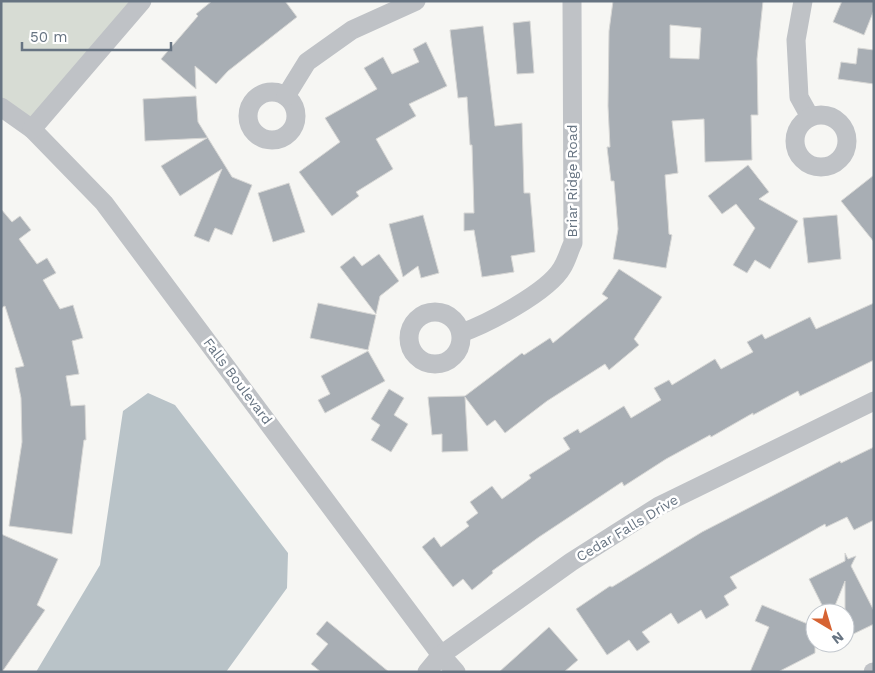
<svg xmlns="http://www.w3.org/2000/svg" width="875" height="673" font-family="'Work Sans',sans-serif">
	<style>
		.green { fill: #d7dcd4 }
		.water { fill: #b9c3c8 }
		.building { fill: #a8aeb4; stroke: #d7d7d5; fill-rule: evenodd }
		.lines { fill: none; stroke-linecap: round; stroke-linejoin: round }
		.street { stroke: #bfc2c6; stroke-width: 19 }
		.labels { text-anchor: middle; dominant-baseline: central; stroke-width: 5; stroke-linejoin: round; paint-order: stroke }
		.street-label { font-size: 14px; fill: #677482; stroke: #fff }
	</style>
	<rect width="100%" height="100%" fill="#f6f6f3"/>
	<!-- green -->
	<polygon class="green" points="1,1 142,1 32,129 1,107"/>
	<!-- water -->
	<polygon class="water" points="148,393 175,405 288,553 287,588 226,672 36,672 100,565 123,411"/>
	<!-- building -->
	<g class="building">
		<polygon points="212,1 285,1 297,17 228,71 216,84 195,66 196,89 161,59 198,16 196,14"/>
		<path d="M 613,1 L 763,1 L 757,59 L 758,115 L 751,115 L 752,160 L 705,162 L 704,119 L 672,121 L 678,173 L 665,175 L 669,234 L 672,235 L 666,268 L 613,259 L 618,229 L 614,181 L 611,181 L 607,147 L 610,147 L 608,106 L 609,31 ZM 670,25 L 701,28 L 699,59 L 670,58 Z"/>
		<polygon points="842,1 874,1 874,10 864,35 833,22"/>
		<polygon points="530,21 534,73 517,74 513,23"/>
		<polygon points="483,26 495,126 522,123 524,193 530,193 535,252 511,256 514,272 482,277 474,230 464,231 464,213 474,213 472,145 470,145 467,97 458,98 450,30"/>
		<polygon points="426,42 447,86 409,104 416,116 376,139 393,169 356,192 359,196 332,216 299,172 340,142 325,118 377,89 364,68 383,57 392,74 419,62 413,49"/>
		<polygon points="858,48 874,50 874,84 838,79 841,62 856,64"/>
		<polygon points="196,96 198,122 232,177 252,185 232,235 215,228 209,242 194,236 222,169 180,196 161,166 207,138 145,141 143,99"/>
		<polygon points="748,165 769,192 759,199 798,221 770,269 755,260 747,273 733,265 755,228 736,204 722,214 708,196"/>
		<polygon points="874,175 874,242 841,201"/>
		<polygon points="289,183 305,232 273,242 258,193"/>
		<polygon points="1,209 12,222 20,216 31,230 19,239 37,264 47,258 56,273 43,280 60,309 73,305 83,338 72,341 79,374 66,376 71,406 85,405 86,440 84,440 72,534 9,526 22,442 21,398 15,368 24,366 5,306 1,308"/>
		<polygon points="423,215 439,273 421,278 418,266 403,277 389,224"/>
		<polygon points="837,215 841,259 808,263 803,218"/>
		<polygon points="379,254 399,281 380,296 376,314 340,267 354,256 362,266"/>
		<polygon points="619,269 662,297 634,339 639,345 609,370 605,364 547,401 505,433 495,420 487,426 465,397 468,451 442,452 442,434 432,435 428,397 465,396 522,353 524,355 550,338 553,343 608,298 602,294"/>
		<polygon points="318,303 376,315 368,350 310,338"/>
		<polygon points="874,303 874,360 800,396 798,391 753,415 753,413 711,437 710,435 666,459 624,486 622,482 539,537 492,571 493,573 472,590 463,579 453,587 422,547 434,537 441,547 469,526 466,522 478,513 470,502 492,486 502,499 531,478 529,475 570,449 563,438 578,429 580,433 624,406 631,418 661,400 654,388 669,380 672,385 715,359 721,369 753,352 747,342 762,334 765,339 810,317 816,329"/>
		<polygon points="368,351 385,381 325,413 318,400 330,394 321,376"/>
		<polygon points="389,389 404,398 394,415 408,424 391,452 371,440 380,425 371,419"/>
		<polygon points="874,447 874,520 854,530 847,517 826,527 825,524 730,577 737,588 724,596 729,605 706,619 701,610 678,624 671,613 642,632 650,642 637,651 629,640 607,655 576,609 610,586 612,587 702,532 840,461 841,463"/>
		<polygon points="1,534 58,559 37,605 45,610 2,672"/>
		<polygon points="845,553 848,559 856,556 851,566 874,611 874,624 845,638 845,581 832,613 826,613 809,579 845,561"/>
		<polygon points="762,605 815,627 815,653 778,672 750,672 769,627 755,621"/>
		<polygon points="327,621 389,672 321,672 311,664 328,644 316,634"/>
		<polygon points="549,627 578,660 564,672 499,672"/>
	</g>
	<g class="lines">
		<!-- street -->
		<g class="street">
			<polyline points="803,1 796,40 799,97 810,117"/>
			<circle cx="272" cy="116" r="24"/>
			<polyline points="286,96 307,62 352,30 416,1"/>
			<polyline points="1,107 32,129 104,203 441,655 456,672"/>
			<circle cx="821" cy="141" r="26"/>
			<polyline points="32,129 142,1"/>
			<circle cx="435" cy="338" r="26"/>
			<path d="M 461,333 C 487,324 548,292 562,268 C 567,260 569,251 573,243 L 572,1"/>
			<polyline points="427,672 441,655 571,562 659,506 874,401"/>
			<polyline points="873,672 874,672"/>
		</g>
	</g>
	<g class="labels">
		<!-- street labels -->
		<g class="street-label">
			<text transform="translate(572 181) rotate(-90)">Briar Ridge Road</text>
			<text transform="translate(238 381) rotate(53)">Falls Boulevard</text>
			<text transform="translate(627 528) rotate(-31)">Cedar Falls Drive</text>
		</g>
	</g>
	<!-- border -->
	<rect width="875" height="673" fill="none" stroke="#677482" stroke-width="5"/>
	<!-- north arrow -->
	<g transform="translate(830 628) rotate(142)"><circle r="24" fill="#ffffff" stroke="#c2c7cd"/>
	<path d="M0-4L9 19L0 12L-9 19Z" fill="#d66333"/>
	<text y="-8" font-size="14" font-weight="bold" text-anchor="middle" fill="#677482">N</text>
	</g>
	<!-- scale -->
	<path d="M22 42v8h149v-8" fill="none" stroke="#677482" stroke-width="2.5"/>
	<text x="30" y="42" font-size="15" fill="#677482" stroke="#ffffff" stroke-width="4" paint-order="stroke">50 m</text>
</svg>
